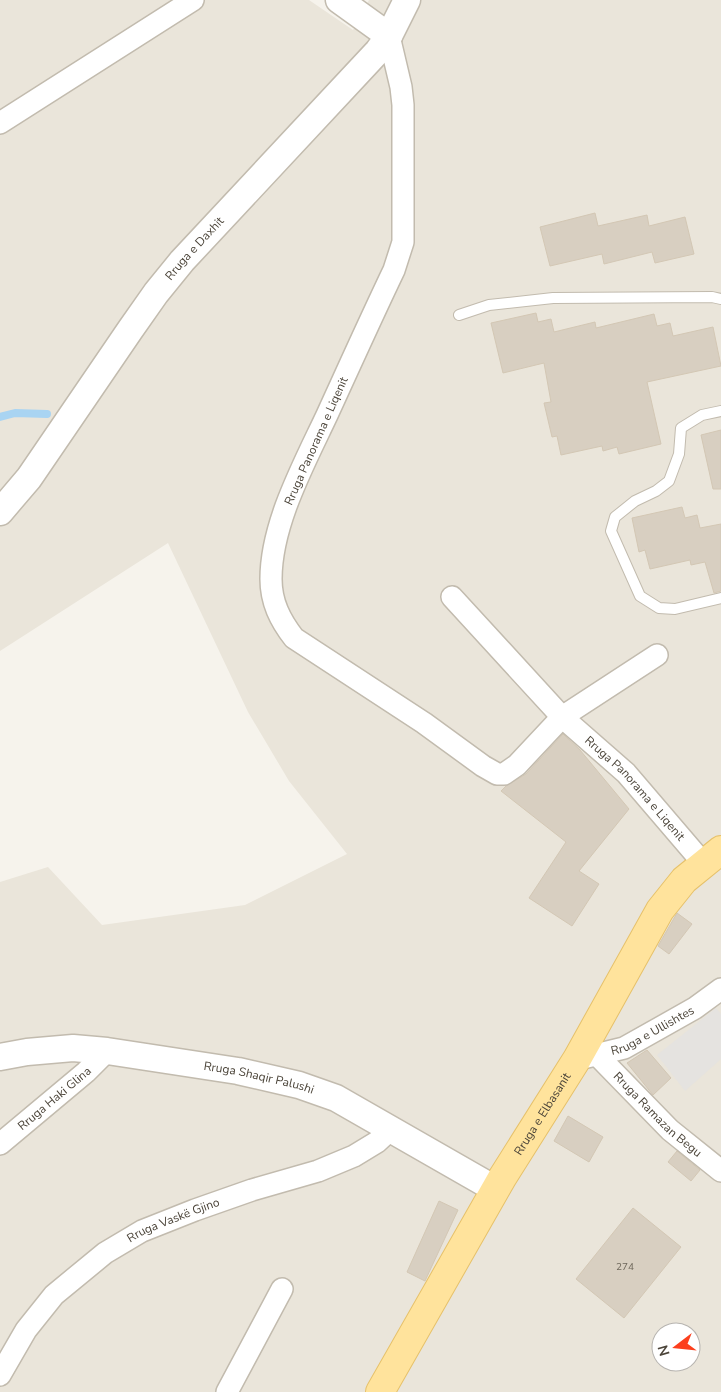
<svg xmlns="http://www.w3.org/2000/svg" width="721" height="1392" font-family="'Nunito Sans',sans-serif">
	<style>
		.residential { fill: #eae5da; fill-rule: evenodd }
		.parking { fill: #e5e3e0 }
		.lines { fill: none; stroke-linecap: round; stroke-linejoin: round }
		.stream { stroke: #a9d4f2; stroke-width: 8 }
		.building { fill: #d8cfc1; stroke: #d3c7b4 }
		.service-casing { stroke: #c2bbae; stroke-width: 12 }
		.minor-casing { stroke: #c2bbae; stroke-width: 24 }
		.tertiary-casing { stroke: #c2bbae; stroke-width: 29 }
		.primary-casing { stroke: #e6c16a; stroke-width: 30 }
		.service { stroke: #fff; stroke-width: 10 }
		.minor { stroke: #fff; stroke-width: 21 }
		.tertiary { stroke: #fff; stroke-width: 26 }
		.primary { stroke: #ffe39c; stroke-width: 28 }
		.labels { text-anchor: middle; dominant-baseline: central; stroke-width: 4; stroke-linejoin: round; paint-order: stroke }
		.number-label { font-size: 10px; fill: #6e675b }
		.street-label { font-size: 12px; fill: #4b4439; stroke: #fff }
	</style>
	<rect width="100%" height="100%" fill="#f6f3ec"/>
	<!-- residential -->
	<path class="residential" d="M 0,0 L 309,0 L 353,30 L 369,0 L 721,0 L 721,1392 L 0,1392 L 0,882 L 48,867 L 102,925 L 245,905 L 347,854 L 289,781 L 248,712 L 168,543 L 0,651 ZM 661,1332 L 691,1332 L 691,1362 L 661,1362 Z"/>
	<!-- parking -->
	<polygon class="parking" points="716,1008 721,1014 721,1059 685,1091 657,1055"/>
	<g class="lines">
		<!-- stream -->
		<polyline class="stream" points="0,417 15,413 47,414"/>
	</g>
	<!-- building -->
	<g class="building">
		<polygon points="595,213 598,226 647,215 649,226 685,217 694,254 655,263 652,252 604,264 602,254 550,266 540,227"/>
		<polygon points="536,313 538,322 551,319 554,332 595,322 596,328 654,314 657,326 670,323 673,336 713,327 721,366 647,382 661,444 619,454 617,447 603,451 602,446 561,455 557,436 552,437 544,403 551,402 544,363 503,373 491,323"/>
		<polygon points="721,430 721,489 713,489 701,435"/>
		<polygon points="682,507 685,518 697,515 700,528 721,524 721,591 714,593 705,562 691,565 690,560 650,569 645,550 639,552 632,518"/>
		<polygon points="563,734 580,750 629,809 579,871 599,884 572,926 529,898 566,842 501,791 506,786 526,774"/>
		<polygon points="677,913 692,924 669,954 658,946"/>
		<polygon points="647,1050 671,1078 653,1095 627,1063"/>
		<polygon points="568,1116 603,1137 589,1162 554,1141"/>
		<polygon points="677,1151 700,1170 691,1181 668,1162"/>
		<polygon points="439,1201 458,1210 425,1281 407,1272"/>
		<polygon points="633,1208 681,1247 624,1318 576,1279"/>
	</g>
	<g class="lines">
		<defs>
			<g id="service">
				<polyline points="459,315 489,305 553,298 712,297 721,299"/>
				<polyline points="721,411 702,415 681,428 679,454 669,481 656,491 635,501 615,517 611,531 640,596 659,608 675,609 721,598"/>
			</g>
			<g id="minor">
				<path d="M 389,36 L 401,87 L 403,105 L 403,242 L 394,270 C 371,318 349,367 327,415 C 304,464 271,524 271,579 C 271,602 280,620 294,638 L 424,723 L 483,766 L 497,774 L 504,774 L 517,765 L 562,717 L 657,655"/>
				<polyline points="0,123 193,0"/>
				<path id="s1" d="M 452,597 L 562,717 L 626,773 L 703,863"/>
				<path id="s2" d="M 597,1055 L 670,1130 L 721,1171"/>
				<path id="s3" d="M 587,1057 L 624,1048 L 695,1008 L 721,989"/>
				<path id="s4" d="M 0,1144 L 86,1072 L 107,1051"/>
				<path id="s5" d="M 0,1375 L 26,1330 L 54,1295 L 105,1253 L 142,1231 L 195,1210 L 252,1190 L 318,1171 L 354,1156 L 377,1142 L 391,1129"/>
				<polyline points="227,1392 282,1289"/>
			</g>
			<g id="tertiary">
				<polyline points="339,0 389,36"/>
				<path id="s6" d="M 0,512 L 29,478 L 130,330 L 156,293 L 182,261 L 378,51 L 389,36 L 407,0"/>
				<path id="s7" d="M 0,1057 L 27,1052 L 73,1048 L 107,1051 L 238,1071 L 299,1085 L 336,1098 L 495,1189"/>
			</g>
			<g id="primary">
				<path id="s8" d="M 380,1392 L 502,1178 L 577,1059 L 660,910 L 684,880 L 721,850"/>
			</g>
		</defs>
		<!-- service casing -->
		<use href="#service" class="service-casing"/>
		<!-- minor casing -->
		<use href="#minor" class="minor-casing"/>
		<!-- tertiary casing -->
		<use href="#tertiary" class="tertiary-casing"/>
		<!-- primary casing -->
		<use href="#primary" class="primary-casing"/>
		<!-- service -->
		<use href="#service" class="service"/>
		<!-- minor -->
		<use href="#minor" class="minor"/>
		<!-- tertiary -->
		<use href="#tertiary" class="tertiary"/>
		<!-- primary -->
		<use href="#primary" class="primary"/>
	</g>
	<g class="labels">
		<!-- number labels -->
		<g class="number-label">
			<text x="625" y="1267">274</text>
		</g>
		<!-- street labels -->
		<g class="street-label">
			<text stroke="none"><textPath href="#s6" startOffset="328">Rruga e Daxhit</textPath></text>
			<text transform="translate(316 441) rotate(-66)">Rruga Panorama e Liqenit</text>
			<text stroke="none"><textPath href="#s1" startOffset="265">Rruga Panorama e Liqenit</textPath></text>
			<text stroke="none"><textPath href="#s3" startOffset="71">Rruga e Ullishtes</textPath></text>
			<text stroke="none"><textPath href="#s7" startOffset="262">Rruga Shaqir Palushi</textPath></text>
			<text stroke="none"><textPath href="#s4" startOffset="71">Rruga Haki Glina</textPath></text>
			<text stroke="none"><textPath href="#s8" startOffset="322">Rruga e Elbasanit</textPath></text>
			<text stroke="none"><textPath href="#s2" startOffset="85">Rruga Ramazan Begu</textPath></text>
			<text stroke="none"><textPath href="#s5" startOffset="239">Rruga Vaskë Gjino</textPath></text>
		</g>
	</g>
	<!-- north arrow -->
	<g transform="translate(676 1347) rotate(254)"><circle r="24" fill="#ffffff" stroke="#b7b4b0"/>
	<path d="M0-4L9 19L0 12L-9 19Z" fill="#fc3f1d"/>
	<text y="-8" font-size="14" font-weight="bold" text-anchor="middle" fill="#4b4439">N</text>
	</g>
</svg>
